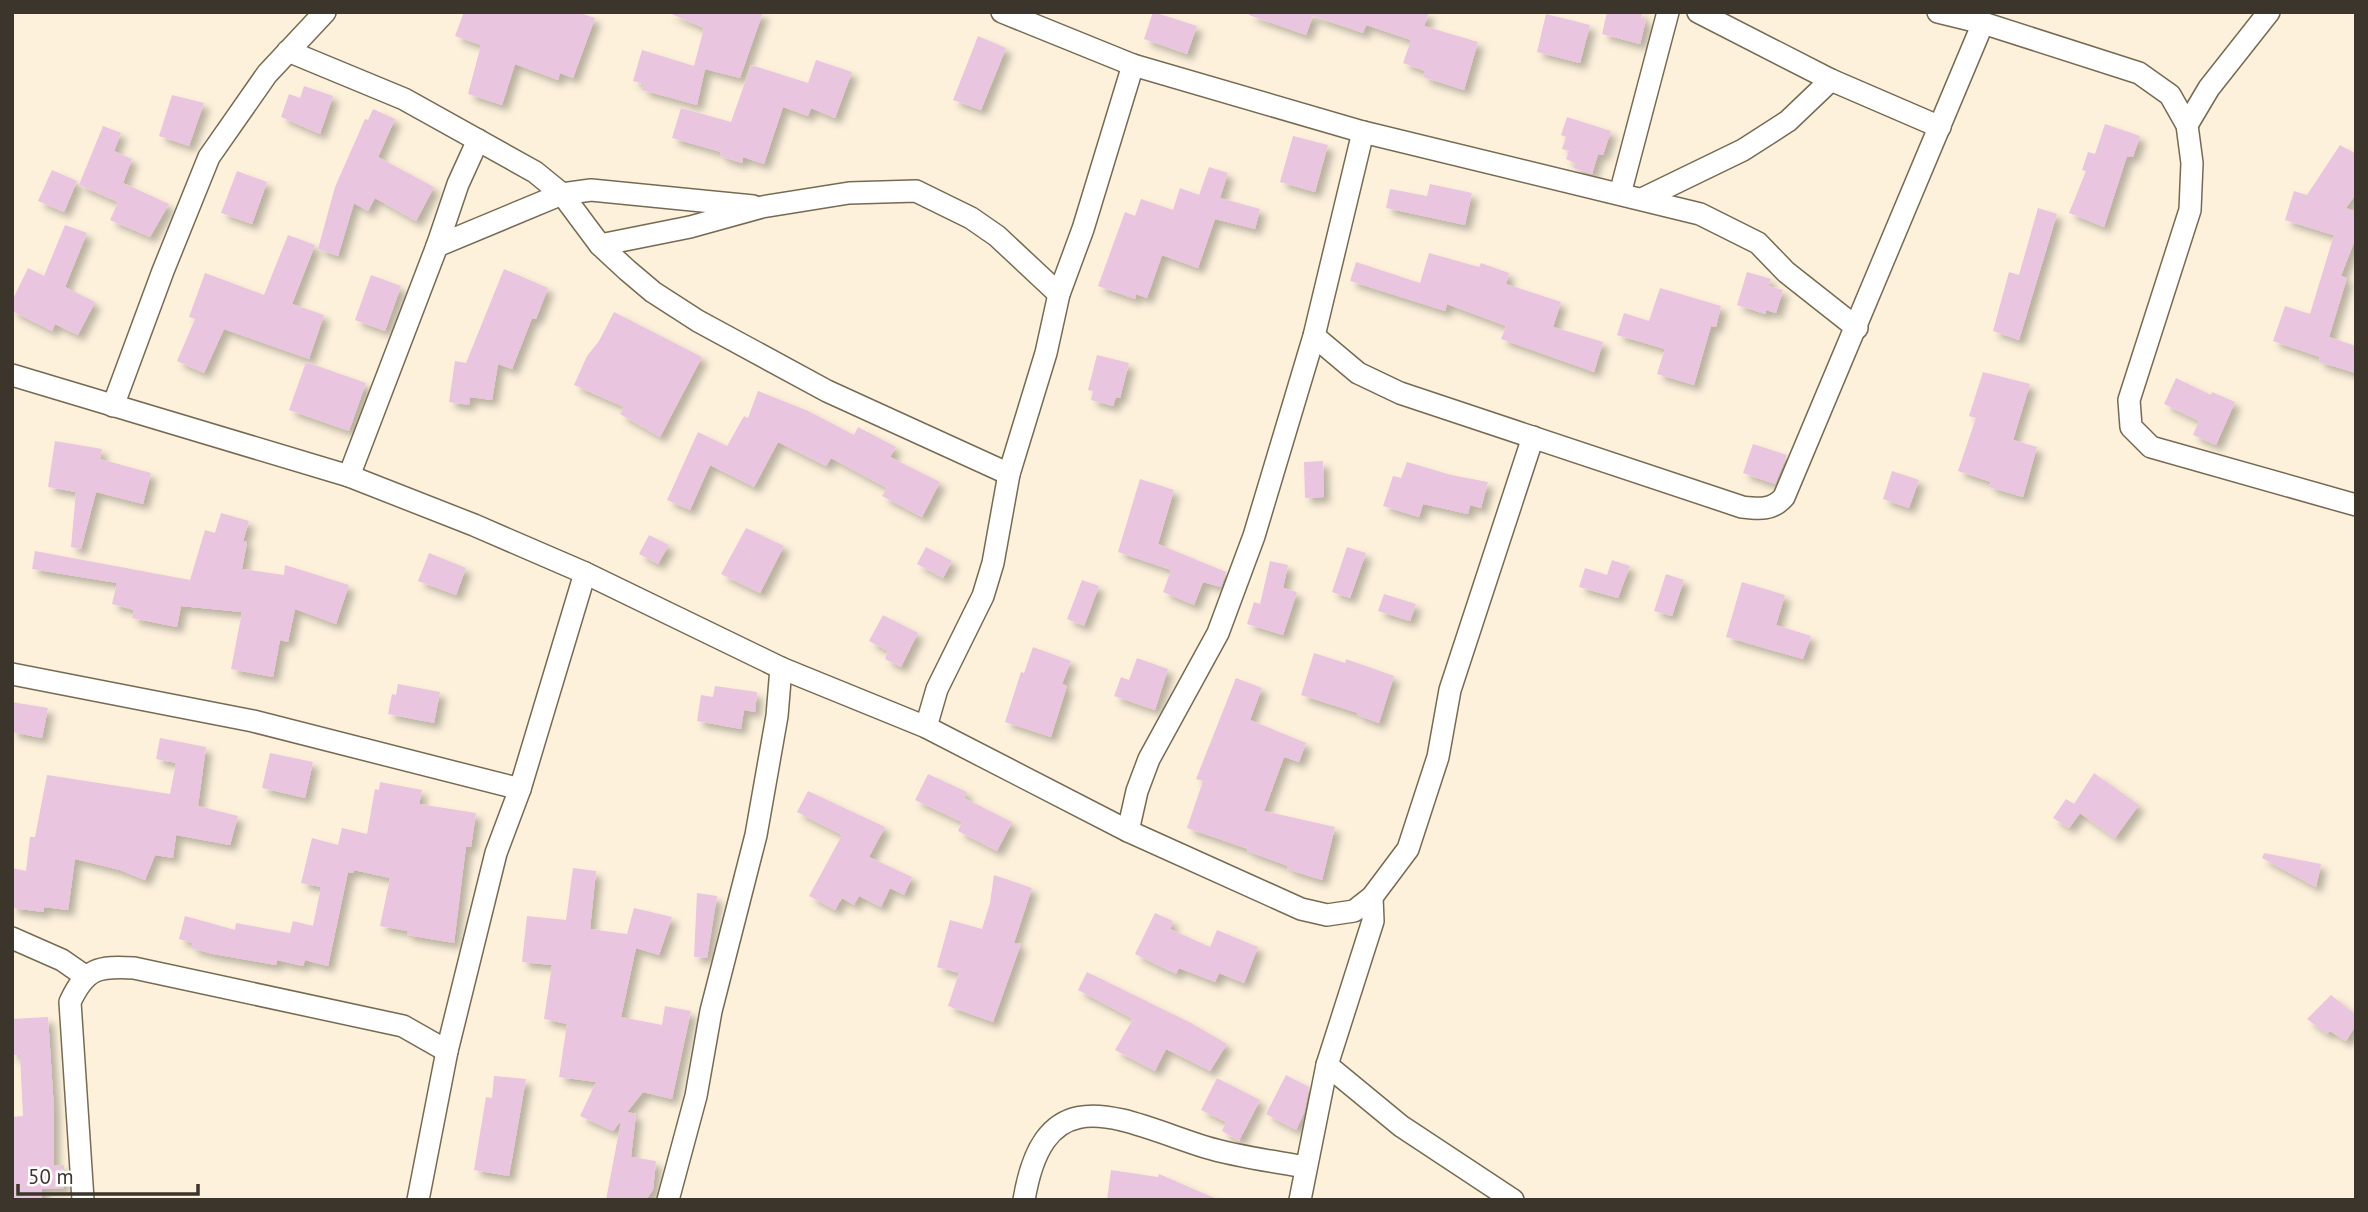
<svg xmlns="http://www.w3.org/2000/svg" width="2368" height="1212" font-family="'PT Sans',sans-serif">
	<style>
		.building { fill: #e9c5df; filter: url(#shadow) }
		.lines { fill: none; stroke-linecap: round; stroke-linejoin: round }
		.street-casing { stroke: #776a53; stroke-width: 24 }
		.street { stroke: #fff; stroke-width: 21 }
	</style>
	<defs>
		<filter id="shadow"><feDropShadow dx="6" dy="6" stdDeviation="3.5" flood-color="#0004"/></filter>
	</defs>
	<rect width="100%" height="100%" fill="#fdf1dc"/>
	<!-- building -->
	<g class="building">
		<polygon points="464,12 577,12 595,18 573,78 560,73 558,80 515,64 502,105 468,94 481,45 455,36"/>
		<polygon points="667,12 763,12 740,78 705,69 697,105 642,90 644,84 633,81 642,50 694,66 704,28"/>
		<polygon points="1153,12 1197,26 1187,54 1144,39"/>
		<polygon points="1250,12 1429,12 1424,26 1478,42 1464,90 1423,77 1425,71 1403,63 1411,40 1366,25 1363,33 1313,16 1306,35 1249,15"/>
		<polygon points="1607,12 1642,12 1641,18 1646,20 1640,44 1602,34"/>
		<polygon points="1546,14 1590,25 1580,63 1537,52"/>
		<polygon points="978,36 1006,48 981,110 953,100"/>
		<polygon points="816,60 852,72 835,118 811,108 808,116 783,107 764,164 743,157 742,163 720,156 721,152 672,138 681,108 731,122 751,65 808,83"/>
		<polygon points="304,86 333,96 320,134 281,117 289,94 300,98"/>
		<polygon points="172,95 204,103 189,146 159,136"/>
		<polygon points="373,109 395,119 378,157 434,187 416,221 375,198 368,211 354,203 338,256 318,249 335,187 365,119 368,120"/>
		<polygon points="1567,117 1611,131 1603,155 1598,154 1592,174 1574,168 1575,163 1566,159 1569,151 1562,149 1566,137 1561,135"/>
		<polygon points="2105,124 2140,136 2133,157 2127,156 2104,227 2069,213 2086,171 2082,170 2088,152 2095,154"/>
		<polygon points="103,126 121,133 114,151 132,159 123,183 169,204 150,237 110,220 118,202 79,185"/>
		<polygon points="1293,136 1328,145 1315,192 1280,182"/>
		<polygon points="2340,145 2356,154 2356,194 2346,208 2356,212 2356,237 2341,276 2347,278 2329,337 2356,346 2356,373 2319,362 2320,357 2273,341 2285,306 2310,314 2333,238 2333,235 2285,220 2294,191 2307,195"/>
		<polygon points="1209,167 1228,173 1220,198 1260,209 1255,229 1215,219 1198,268 1162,255 1147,298 1136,294 1135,299 1098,286 1125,212 1135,216 1141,199 1173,210 1180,188 1199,195"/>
		<polygon points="52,170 77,181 64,212 38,201"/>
		<polygon points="237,171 267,182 252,224 221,213"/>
		<polygon points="1430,184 1472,193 1465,225 1386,208 1390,189 1427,196"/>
		<polygon points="2038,208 2057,214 2019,340 1993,331 2009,272 2019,275"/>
		<polygon points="65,225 87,233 65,287 95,302 78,335 55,324 52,331 12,311 12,301 28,268 44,276"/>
		<polygon points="288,235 315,245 292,304 324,315 309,359 224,329 204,373 177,361 195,319 189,317 205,273 264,295"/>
		<polygon points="1429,253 1479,267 1481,263 1509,273 1506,284 1561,302 1553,327 1603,342 1594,372 1501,339 1506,326 1447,304 1445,311 1350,281 1356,262 1420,283"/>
		<polygon points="504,269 548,288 536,319 532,318 512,369 498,364 492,400 470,397 469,405 449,402 455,361 466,363"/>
		<polygon points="1747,272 1771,279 1768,286 1783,290 1776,313 1766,310 1765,314 1737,305"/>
		<polygon points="371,275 401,286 385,331 355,320"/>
		<polygon points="1660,288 1721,306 1716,327 1711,326 1694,385 1657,374 1665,349 1617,335 1624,313 1649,321"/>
		<polygon points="614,312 702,357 660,437 620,414 624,407 574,385 587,356 599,341"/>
		<polygon points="1097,355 1129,363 1120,398 1116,397 1113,406 1091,400 1093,391 1088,390"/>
		<polygon points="306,362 366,383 349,431 289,410"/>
		<polygon points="1983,372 2030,384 2013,440 2037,447 2023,497 1989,487 1991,482 1958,471 1976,418 1969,416"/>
		<polygon points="2176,378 2211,395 2212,392 2235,402 2216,445 2193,435 2199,421 2164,404"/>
		<polygon points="758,391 808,411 854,435 858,427 896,447 890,457 940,482 922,517 882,496 887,488 831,458 826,466 778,442 754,487 710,465 690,510 667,500 698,432 727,446 744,416 748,418"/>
		<polygon points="55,441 102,449 100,459 151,473 143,504 96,492 81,549 71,547 76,492 48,487"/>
		<polygon points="1753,444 1787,455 1775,484 1743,473"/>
		<polygon points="1323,461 1324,497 1305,498 1304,462"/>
		<polygon points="1407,462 1451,475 1488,482 1481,508 1470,505 1468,514 1423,504 1419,517 1383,506 1393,476 1401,478"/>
		<polygon points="1892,471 1919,480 1909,508 1883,499"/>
		<polygon points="1140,479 1174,490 1158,544 1226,572 1221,587 1203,582 1194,605 1163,592 1171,570 1118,552"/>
		<polygon points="221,513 249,521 243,541 247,542 242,569 284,575 285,565 349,585 336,624 295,609 288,642 280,640 273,677 231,669 242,612 181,606 177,627 132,618 134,610 112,604 117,583 32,569 35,551 190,580 205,530 215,533"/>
		<polygon points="746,528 784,546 760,593 721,574"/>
		<polygon points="649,535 669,545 658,564 639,554"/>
		<polygon points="926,547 952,561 943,578 917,564"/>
		<polygon points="1347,547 1366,553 1350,598 1332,592"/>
		<polygon points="429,553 466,568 456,595 418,581"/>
		<polygon points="1612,560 1630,566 1618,598 1579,587 1585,568 1607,575"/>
		<polygon points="1270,561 1288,565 1283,588 1297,592 1283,635 1247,624 1254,602 1260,604"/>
		<polygon points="1666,574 1684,580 1672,616 1654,611"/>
		<polygon points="1082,580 1099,586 1084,626 1067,619"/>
		<polygon points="1742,582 1785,595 1776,625 1811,636 1803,659 1726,637"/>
		<polygon points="1384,594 1416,604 1410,621 1378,611"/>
		<polygon points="883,615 918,633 901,667 885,659 888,651 869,641"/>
		<polygon points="1033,647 1071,661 1062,684 1067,686 1051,737 1005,722 1021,672 1024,673"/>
		<polygon points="1314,653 1345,663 1346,659 1394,676 1379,723 1357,715 1358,713 1301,695"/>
		<polygon points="1137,658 1168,669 1155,710 1114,696 1121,677 1129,680"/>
		<polygon points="1236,678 1262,688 1250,720 1306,743 1299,762 1284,757 1264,811 1335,827 1322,880 1287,869 1288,866 1247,851 1248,849 1187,828 1203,781 1196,779"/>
		<polygon points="398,684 440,692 434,723 388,714 392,694 396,695"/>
		<polygon points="715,686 757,692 755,712 744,710 741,729 697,721 701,695 713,697"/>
		<polygon points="12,702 48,708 42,738 12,732"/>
		<polygon points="160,738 206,747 198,806 238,816 230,845 176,835 173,858 155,855 145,880 120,870 75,859 68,910 44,907 44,912 12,908 12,868 26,871 30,837 35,837 47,775 170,794 176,763 156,759"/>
		<polygon points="270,753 313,762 305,798 262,788"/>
		<polygon points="2094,773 2139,805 2115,838 2080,813 2069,828 2053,818 2066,799 2074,804"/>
		<polygon points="928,774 967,792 964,798 1012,822 997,851 958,831 962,822 915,800"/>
		<polygon points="380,782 422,790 419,804 476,813 471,847 466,846 454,943 407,935 407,931 380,926 390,878 354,870 353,873 348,872 328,966 305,960 303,966 277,960 276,965 213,954 191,948 193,943 179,939 185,916 235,930 236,923 290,933 293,921 313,926 321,887 301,883 312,838 338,845 342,828 367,834 375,789 379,790"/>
		<polygon points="808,791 885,827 869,857 912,877 904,895 890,888 881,907 859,896 854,905 842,898 835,910 809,896 842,835 797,812"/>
		<polygon points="2264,853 2321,864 2316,887 2262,858"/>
		<polygon points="573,868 596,871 590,929 627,934 634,908 672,917 659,955 636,948 621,1017 662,1025 665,1006 691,1011 672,1099 643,1092 627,1112 636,1114 631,1157 656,1161 653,1190 646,1200 606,1200 621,1121 613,1131 580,1116 596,1082 559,1077 567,1024 544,1019 552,965 522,962 527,916 566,920"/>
		<polygon points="994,875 1032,888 1014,943 1021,944 993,1022 948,1006 959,973 937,967 950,920 982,929 990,903"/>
		<polygon points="697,893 717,896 707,958 694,957"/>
		<polygon points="1155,913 1173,921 1170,929 1210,947 1217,930 1258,947 1244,983 1219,973 1215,982 1179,968 1176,974 1135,954"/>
		<polygon points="1087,972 1191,1023 1227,1044 1210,1071 1166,1049 1155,1071 1115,1050 1133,1019 1078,990"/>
		<polygon points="2331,995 2356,1015 2356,1025 2346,1041 2330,1031 2327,1034 2307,1019"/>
		<polygon points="48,1017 54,1110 54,1166 64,1165 64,1188 42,1189 42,1200 12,1200 12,1117 23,1116 20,1055 12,1055 12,1019"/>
		<polygon points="1286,1075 1309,1087 1304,1113 1296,1130 1266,1114"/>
		<polygon points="494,1076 526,1079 509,1176 474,1170 486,1097 492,1098"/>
		<polygon points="1217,1078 1260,1100 1239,1141 1222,1131 1226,1122 1201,1110"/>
		<polygon points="1111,1170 1158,1177 1159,1174 1219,1200 1107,1200"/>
	</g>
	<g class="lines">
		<defs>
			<g id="street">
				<polyline points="1002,12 1133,65 1363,132 1700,214 1758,243 1786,272 1857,328"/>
				<polyline points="1698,12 1831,80 1940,127"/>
				<polyline points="1938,12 1983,23 2139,73 2170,95 2187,125 2192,163 2190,210 2129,400 2131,427 2151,447 2356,505"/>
				<polyline points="288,51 404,99 535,172 562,194 600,245 627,270 653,292 698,321 827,391 1009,474"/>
				<polyline points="2187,125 2209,88 2269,12"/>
				<polyline points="1620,194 1668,12"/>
				<polyline points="1644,198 1743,150 1788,121 1831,80"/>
				<polyline points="600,245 690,227 762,207 849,193 916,191 971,218 997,236 1059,294"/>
				<polyline points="437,246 562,194 591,190 753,206"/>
				<path d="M 1314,336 L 1358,373 L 1400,393 L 1742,507 C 1758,509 1772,511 1784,497 L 1983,23"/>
				<polyline points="12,375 349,476 474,525 585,573 520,789 496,853 447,1051 418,1200"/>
				<polyline points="113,406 163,271 209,157 267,74 325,12"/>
				<polyline points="349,476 437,246 458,184 478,140"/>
				<polyline points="585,573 781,668 926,727 1128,831 1301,909 1327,915 1354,911 1372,897 1408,849 1438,757 1450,690 1533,437"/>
				<polyline points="12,674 253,721 520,789"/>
				<polyline points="926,727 937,689 983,596 993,563 1009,474 1046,353 1059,294 1083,229 1133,65"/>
				<polyline points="1128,831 1137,791 1149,759 1218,633 1254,536 1314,336 1363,132"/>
				<polyline points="12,938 62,960 85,976"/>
				<polyline points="1327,1065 1401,1126 1513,1200"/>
				<path d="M 83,1200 L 70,1002 C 86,968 98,966 134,968 L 403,1026 L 447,1051"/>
				<polyline points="668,1200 696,1096 711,1011 756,835 777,716 781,668"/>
				<path d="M 1024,1200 C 1045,1074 1120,1120 1205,1147 C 1238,1157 1272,1161 1306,1167"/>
				<polyline points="1300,1200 1327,1065 1373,921 1372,897"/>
			</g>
		</defs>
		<!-- street casing -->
		<use href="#street" class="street-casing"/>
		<!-- street -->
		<use href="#street" class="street"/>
	</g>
	<!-- border -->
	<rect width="2368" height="1212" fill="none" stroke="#3b352b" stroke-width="28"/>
	<!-- scale -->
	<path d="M18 1184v10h180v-10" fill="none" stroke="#3b352b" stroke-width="3.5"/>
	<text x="28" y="1184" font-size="21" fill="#3b352b" stroke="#ffffff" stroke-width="5" paint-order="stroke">50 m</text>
</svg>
